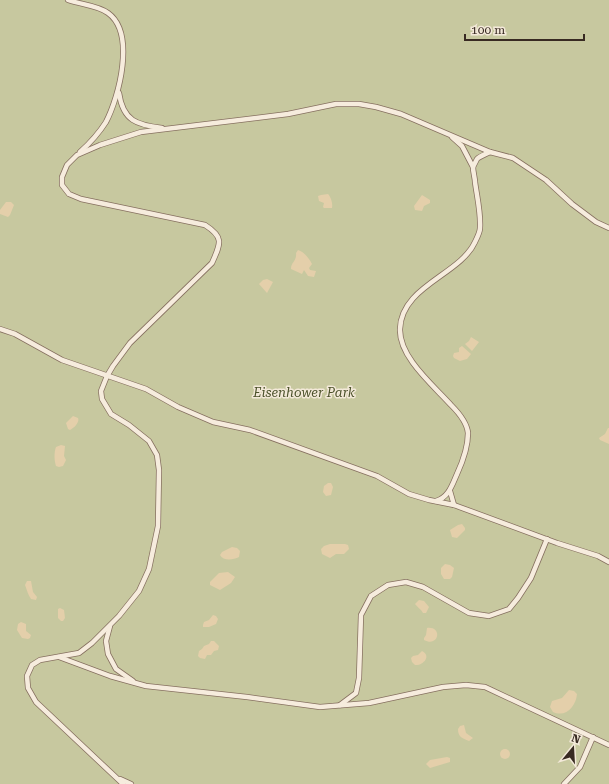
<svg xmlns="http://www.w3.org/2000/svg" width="609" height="784" font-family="'Roboto Serif',serif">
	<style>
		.green { fill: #c7c89f }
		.sand { fill: #e4cfaa }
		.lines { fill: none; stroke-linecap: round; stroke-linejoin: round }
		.service-casing { stroke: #867060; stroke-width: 6 }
		.service { stroke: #f6ecdd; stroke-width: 4.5 }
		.labels { text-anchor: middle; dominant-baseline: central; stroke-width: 3; stroke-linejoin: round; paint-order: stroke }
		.park-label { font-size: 13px; font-style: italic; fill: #4c522b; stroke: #f3e9d9 }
	</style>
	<rect width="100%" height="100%" fill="#ebdeca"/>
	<!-- green -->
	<rect class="green" x="0" y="0" width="609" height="784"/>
	<!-- sand -->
	<g class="sand">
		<path d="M 328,194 C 331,197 333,204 332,208 L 324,208 L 323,207 L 324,203 L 319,201 L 318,196 L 321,195 Z"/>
		<polygon points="422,195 430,200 430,203 424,206 422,211 415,210 414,206"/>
		<polygon points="6,202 11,202 14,205 10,215 8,217 0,214 0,210"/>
		<path d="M 298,250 C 304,252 309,258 312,264 L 309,268 L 310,270 L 316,271 L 314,277 L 308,276 L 304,270 L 302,274 L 291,269 C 291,262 297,261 296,253 Z"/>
		<polygon points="267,279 273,282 267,293 259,284 263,280"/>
		<polygon points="471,337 479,342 472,351 465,344 469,341"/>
		<polygon points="462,346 471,354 467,359 460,361 454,358 453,356 454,353 459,352 459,348"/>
		<path d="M 73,416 L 78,418 C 80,422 74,428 70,430 L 68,429 L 66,423 Z"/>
		<polygon points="608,428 609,428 609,444 600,440 599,438 605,434"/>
		<path d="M 61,445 L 65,446 L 64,456 L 66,460 L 63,466 L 59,467 L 56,466 C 54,460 54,452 56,447 Z"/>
		<polygon points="328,483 331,483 333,487 331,495 326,496 323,492 324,486"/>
		<polygon points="462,524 465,528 465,530 457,538 452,537 450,530 458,525"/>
		<polygon points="330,544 345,544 348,545 349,549 344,554 336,554 330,558 322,554 321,549 324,546"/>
		<path d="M 232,547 L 237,548 L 240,551 L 239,557 C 233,560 223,561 220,555 L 222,552 Z"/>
		<polygon points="445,564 450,565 454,568 452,577 450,579 444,579 441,574 441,568"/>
		<polygon points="228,572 235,577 231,583 220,590 210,585 210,582 219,573"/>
		<path d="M 27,581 L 31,581 L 33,592 L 37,597 L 36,600 L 31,599 C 28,595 27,590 25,585 Z"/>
		<path d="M 419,600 L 424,601 L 429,607 L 426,613 L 423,613 C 421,609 417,607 415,604 Z"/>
		<polygon points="60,608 64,610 65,618 63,621 61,621 58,618 58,609"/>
		<polygon points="213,615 216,616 218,619 216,624 209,627 203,627 203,625 204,622 209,620"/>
		<polygon points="21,622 26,624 26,631 31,635 30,638 28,639 22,638 17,630 18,624"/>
		<path d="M 427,628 C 443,626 439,648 424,640 L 424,638 L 426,635 Z"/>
		<polygon points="211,641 214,641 219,646 218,650 214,651 211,655 207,655 205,659 200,658 198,656 199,651 202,649 204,646 209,644"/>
		<path d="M 422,651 C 432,656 423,666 415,665 L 412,662 L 411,658 L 413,656 L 418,655 Z"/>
		<path d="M 569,690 L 574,691 L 577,694 C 576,706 566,718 553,712 L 550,707 L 552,701 L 562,698 Z"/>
		<path d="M 464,725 L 466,733 L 473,738 L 469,741 C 462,738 458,737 458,729 L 460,726 Z"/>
		<circle cx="505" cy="754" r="5"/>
		<polygon points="447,757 450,758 450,762 430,768 426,764 430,760"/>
	</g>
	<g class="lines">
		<defs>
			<g id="service">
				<path d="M 68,0 C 82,5 97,5 108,13 C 136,33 119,97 106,122 C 99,133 90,143 80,152"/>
				<path d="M 119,93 C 123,121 137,125 162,128"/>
				<polyline points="452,137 462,146 473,167"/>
				<polyline points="0,329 15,334 62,360 146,389 178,407 213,422 250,430 377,476 409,494 429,500 454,505 557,543 598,556 609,562"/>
				<polyline points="450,491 454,505"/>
				<path d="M 436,501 C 449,497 452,485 457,474 C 463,461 468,447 468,433 C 467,422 458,412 451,405 C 433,385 399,357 400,329 C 401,286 460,275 475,242 C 477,238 480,232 480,228 C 481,213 477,197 475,182 C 475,178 473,172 473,167 C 474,165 476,161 477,159 C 480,156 486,154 490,152 L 513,158 L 546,180 L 572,204 L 596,222 L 609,228"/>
				<polyline points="110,626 106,641 108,654 116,669 133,681"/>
				<polyline points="59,657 110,676 146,686 247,697 320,707 369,703 443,687 466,685 485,687 609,745"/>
				<polyline points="340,705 356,693 359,678 361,615 371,596 388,585 406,582 423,587 469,613 489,616 509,609 518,598 531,578 547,539"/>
				<polyline points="120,779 131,784"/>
				<path d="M 123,784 L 36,702 L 28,688 L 27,676 L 32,665 L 40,660 L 79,653 L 92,643 L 119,616 L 139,591 L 149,569 L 158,526 L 159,470 L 157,455 L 149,441 L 129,425 L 111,414 L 102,399 L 101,391 L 107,376 L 113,366 L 130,343 L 212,263 C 221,243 224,237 205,225 L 81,199 L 69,194 L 62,185 L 62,177 L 67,165 L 77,155 L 100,145 L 141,132 L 288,114 L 336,104 L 359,104 L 376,107 L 401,114 L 490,152"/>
				<polyline points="564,784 580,767 593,737"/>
			</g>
		</defs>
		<!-- service casing -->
		<use href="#service" class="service-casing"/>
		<!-- service -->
		<use href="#service" class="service"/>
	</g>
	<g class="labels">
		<!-- park labels -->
		<g class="park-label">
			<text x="304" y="392">Eisenhower Park</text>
		</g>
	</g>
	<!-- north arrow -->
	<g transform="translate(573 748) rotate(18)" stroke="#f3e9d9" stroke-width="3" paint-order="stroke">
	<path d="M0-3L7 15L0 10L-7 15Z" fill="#382a22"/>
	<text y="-6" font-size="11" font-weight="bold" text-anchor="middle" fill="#382a22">N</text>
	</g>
	<!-- scale -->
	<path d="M465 34v6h119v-6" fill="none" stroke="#382a22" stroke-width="2"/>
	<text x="471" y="34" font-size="12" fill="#382a22" stroke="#f3e9d9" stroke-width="3" paint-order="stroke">100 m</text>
</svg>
